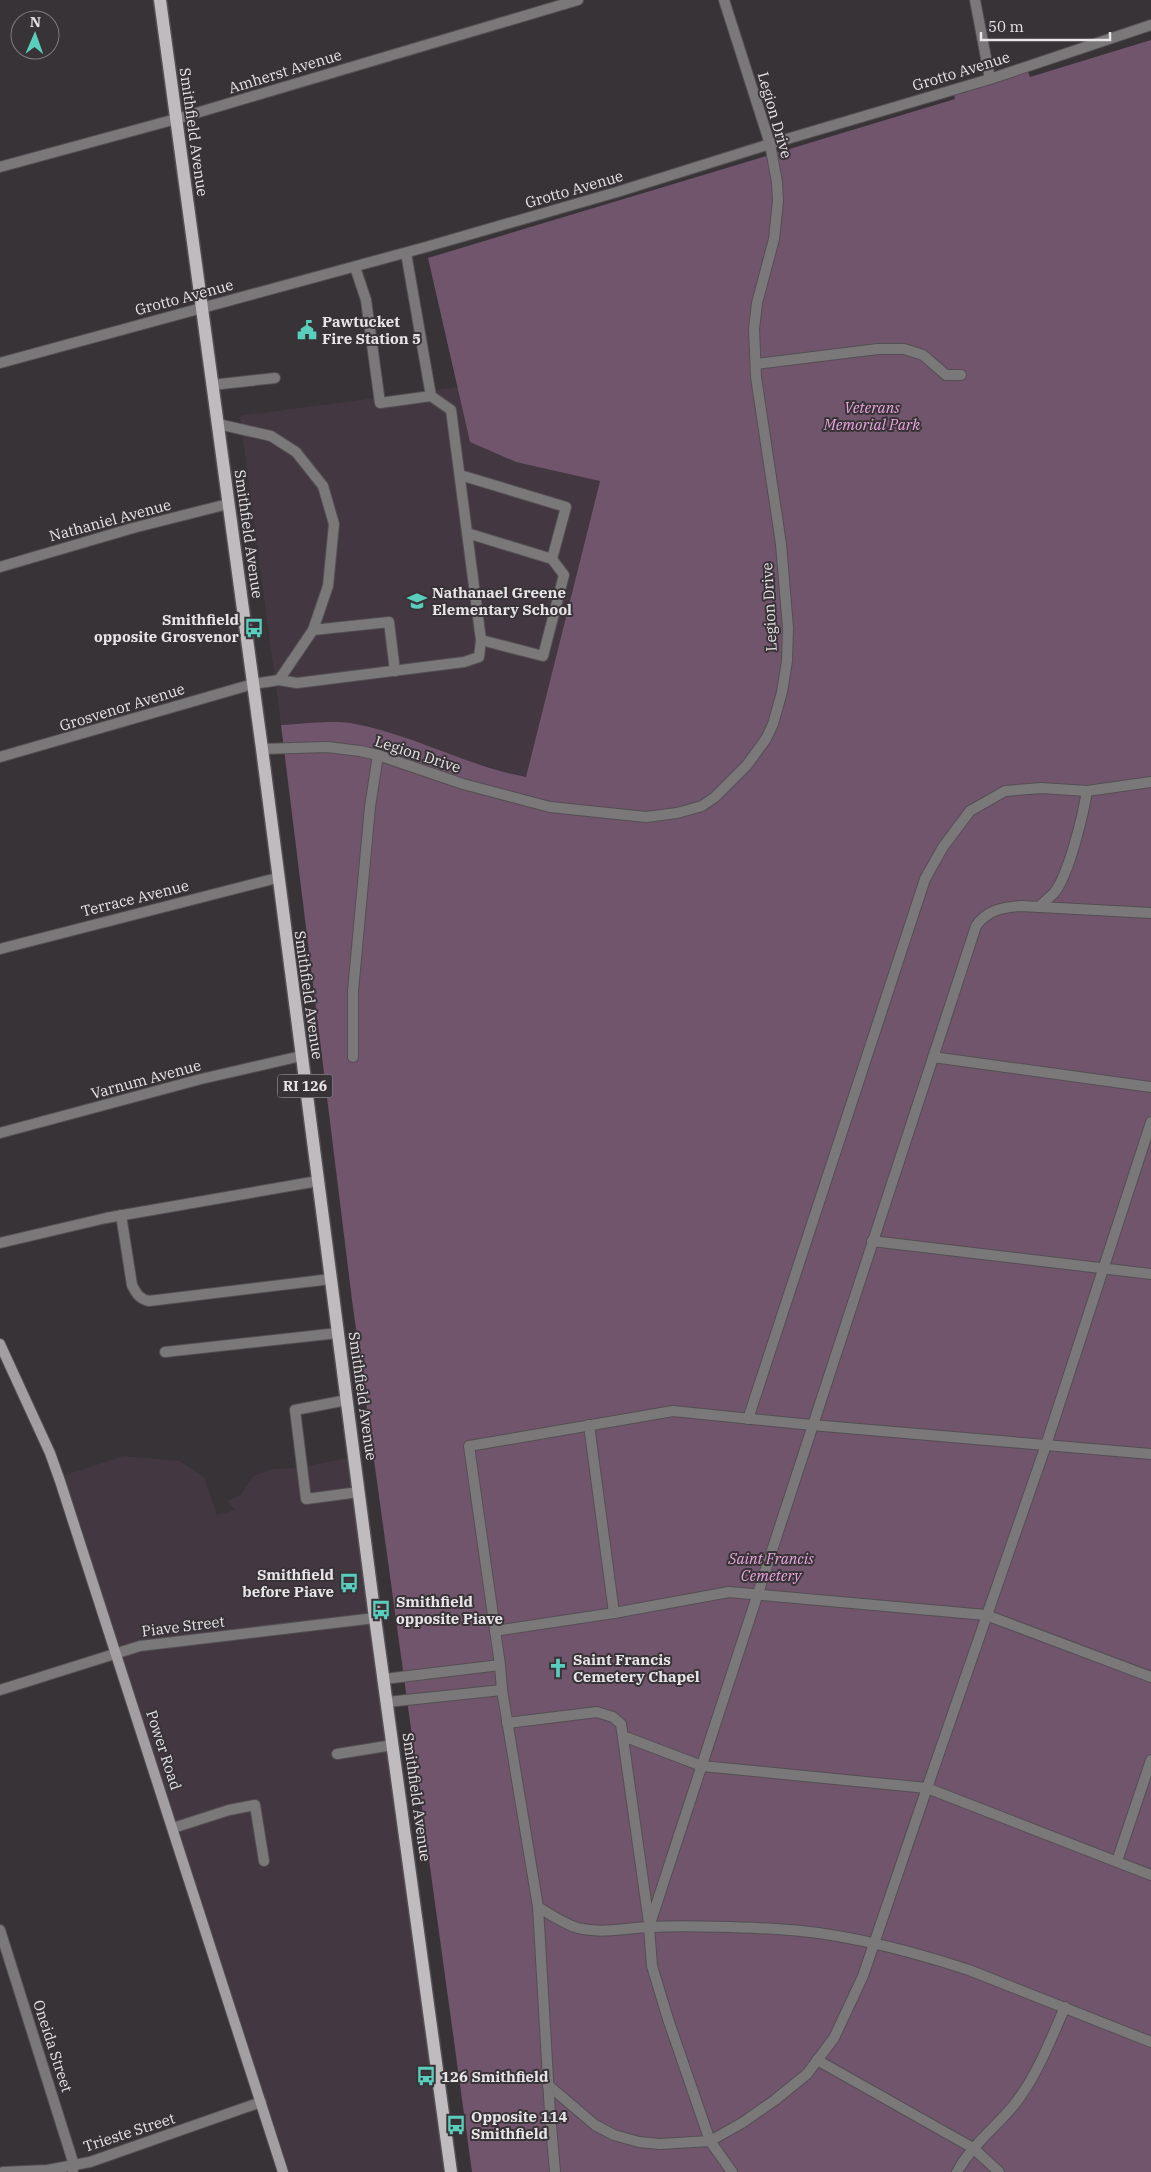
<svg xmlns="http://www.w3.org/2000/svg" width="1151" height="2172" font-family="'IBM Plex Serif',serif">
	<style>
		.built { fill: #433841 }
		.green { fill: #71556c }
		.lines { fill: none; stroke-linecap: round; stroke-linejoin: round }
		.service-casing { stroke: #544f53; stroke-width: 12 }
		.minor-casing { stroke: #544f53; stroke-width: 12 }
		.secondary-casing { stroke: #544f53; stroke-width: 12 }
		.primary-casing { stroke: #544f53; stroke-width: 15 }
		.service { stroke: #7b787a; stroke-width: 10 }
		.minor { stroke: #7b787a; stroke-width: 10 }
		.secondary { stroke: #a29ea1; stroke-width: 10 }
		.primary { stroke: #c0bbbf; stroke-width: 12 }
		.labels { text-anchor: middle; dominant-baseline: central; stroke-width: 4; stroke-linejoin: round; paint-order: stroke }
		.shield { fill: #383337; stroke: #b3b0b3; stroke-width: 1 }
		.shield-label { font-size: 14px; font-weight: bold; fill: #e8e5e8 }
		.street-label { font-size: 15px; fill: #e8e5e8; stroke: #383337 }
		.poi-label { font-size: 15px; font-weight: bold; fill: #e8e5e8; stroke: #383337; text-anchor: start }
		.park-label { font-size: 15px; font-style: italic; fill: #eda6e2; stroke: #383337 }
	</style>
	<rect width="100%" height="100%" fill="#383337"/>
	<!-- built -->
	<g class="built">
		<polygon points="458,387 470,442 516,462 600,480 526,778 468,761 392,735 349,723 281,725 240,416"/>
		<polygon points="124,1456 179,1461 204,1477 217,1515 235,1510 227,1501 241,1495 253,1476 273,1469 298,1468 353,1457 452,2172 283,2172 62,1476"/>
	</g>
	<!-- green -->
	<path class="green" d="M 1151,40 L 1151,2172 L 472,2172 L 352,1300 L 281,725 C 301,724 331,720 350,723 C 410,733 466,766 526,777 L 600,481 L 516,462 L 470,442 L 428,258 L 955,99 L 953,90 L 1027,69 L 1030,77 Z"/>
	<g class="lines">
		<defs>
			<g id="service">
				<polyline points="355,267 366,300 380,403 431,396 406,253"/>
				<polyline points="756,364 878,349 904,349 923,355 946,375 961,375"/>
				<polyline points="212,385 275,378"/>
				<polyline points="218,424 271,436 296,452 323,486 334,524 328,586 313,630 279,680"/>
				<polyline points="460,475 566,507 552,559 467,533"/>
				<polyline points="313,630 389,622 395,671"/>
				<polyline points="481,640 543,656 564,575 552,559"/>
				<polyline points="253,684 279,680 297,683 464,662 479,657 481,640 451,410 431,396"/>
				<path d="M 1039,907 C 1044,902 1049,898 1054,893 C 1069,875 1083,815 1087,791"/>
				<polyline points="353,1057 353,991 370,807 378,755"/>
				<polyline points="933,1057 1151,1087"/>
				<path d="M 121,1215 L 132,1285 C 136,1293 139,1299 149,1301 L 331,1279"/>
				<polyline points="872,1241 1151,1274"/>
				<polyline points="0,1243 106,1218 318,1181"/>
				<polyline points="165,1352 338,1333"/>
				<polyline points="347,1400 295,1410 306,1499 359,1492"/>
				<polyline points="748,1419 925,879 943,847 970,811 1005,791 1041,788 1087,791 1151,782"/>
				<polyline points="589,1425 614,1613"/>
				<polyline points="495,1631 614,1613 729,1592 986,1615 1151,1677"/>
				<polyline points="384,1679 500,1665"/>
				<polyline points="387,1702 502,1690"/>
				<polyline points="507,1723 597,1712 613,1717 621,1724 649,1923"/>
				<polyline points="623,1736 702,1766 927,1788 1151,1875"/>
				<polyline points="337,1754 393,1745"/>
				<polyline points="173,1828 229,1810 255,1805 264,1861"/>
				<polyline points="1117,1861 1151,1760"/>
				<path d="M 538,1907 C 550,1914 564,1924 578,1928 C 602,1934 626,1928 650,1927 C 692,1925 734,1927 776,1929 C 841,1932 908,1950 969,1970 L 1151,2042"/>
				<polyline points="817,2060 973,2148 999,2172"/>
				<polyline points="548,2085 595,2125 614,2135 639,2142 660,2144 710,2141 742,2123 775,2100 807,2074 834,2038 863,1976 927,1788 1046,1445 1151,1122"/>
				<polyline points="555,2172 550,2113 538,1907 502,1690 500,1665 469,1446 673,1411 812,1425 1151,1454"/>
				<path d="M 732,2172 L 710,2141 L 668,2019 L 652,1966 L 649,1927 L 976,926 C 987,910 1003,907 1021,906 L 1151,913"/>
				<path d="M 957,2172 C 971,2146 995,2128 1014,2105 C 1037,2076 1050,2041 1065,2007"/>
			</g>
			<g id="minor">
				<polyline points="975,0 990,79"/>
				<polyline points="0,167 176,119 578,0"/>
				<polyline points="0,363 426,247 617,192 770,144 990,79 1151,25"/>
				<polyline points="0,567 133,528 228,504"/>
				<polyline points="262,749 327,747 360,751 378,755 463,784 550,807 646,817 677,813 702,806 715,797 747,765 766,739 773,724 782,692 787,661 788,628 781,544 756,377 754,329 757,303 774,239 778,201 777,182 770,144 724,0"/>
				<polyline points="0,757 253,684"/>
				<polyline points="0,949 277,878"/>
				<polyline points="0,1133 201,1079 301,1056"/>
				<polyline points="0,1690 140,1646 375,1618"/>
				<polyline points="0,1930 74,2165 73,2170"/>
				<polyline points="3,2172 48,2170 90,2162 261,2102"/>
			</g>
			<polyline id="secondary" points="0,1344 50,1453 60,1481 283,2172"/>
			<polyline id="primary" points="160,0 262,749 375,1618 451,2172"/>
		</defs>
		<!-- service casing -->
		<use href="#service" class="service-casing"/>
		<!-- minor casing -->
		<use href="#minor" class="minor-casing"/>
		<!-- secondary casing -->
		<use href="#secondary" class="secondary-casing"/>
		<!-- primary casing -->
		<use href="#primary" class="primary-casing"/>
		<!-- service -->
		<use href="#service" class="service"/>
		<!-- minor -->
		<use href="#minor" class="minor"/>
		<!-- secondary -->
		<use href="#secondary" class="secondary"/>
		<!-- primary -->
		<use href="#primary" class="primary"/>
	</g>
	<!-- icons -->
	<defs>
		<symbol id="civic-bare" viewBox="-9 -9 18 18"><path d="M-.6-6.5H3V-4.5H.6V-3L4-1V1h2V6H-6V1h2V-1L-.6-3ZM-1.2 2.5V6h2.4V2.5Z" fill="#5acebd" stroke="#383337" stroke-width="2.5" paint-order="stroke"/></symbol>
		<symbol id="school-bare" viewBox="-9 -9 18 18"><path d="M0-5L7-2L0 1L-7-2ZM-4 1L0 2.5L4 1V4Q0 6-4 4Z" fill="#5acebd" stroke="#383337" stroke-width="2.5" paint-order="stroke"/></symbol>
		<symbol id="bus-bare" viewBox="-9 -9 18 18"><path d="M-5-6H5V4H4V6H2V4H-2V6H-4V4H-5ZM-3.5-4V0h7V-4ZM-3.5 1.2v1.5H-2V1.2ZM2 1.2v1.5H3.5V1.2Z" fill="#5acebd" stroke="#383337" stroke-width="2.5" paint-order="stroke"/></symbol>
		<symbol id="church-bare" viewBox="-9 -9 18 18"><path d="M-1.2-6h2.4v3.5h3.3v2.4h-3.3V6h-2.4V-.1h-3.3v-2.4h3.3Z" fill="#5acebd" stroke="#383337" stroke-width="2.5" paint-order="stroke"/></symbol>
	</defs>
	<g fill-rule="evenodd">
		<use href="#civic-bare" x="293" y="316" width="28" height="28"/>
		<use href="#school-bare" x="403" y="587" width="28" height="28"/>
		<use href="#bus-bare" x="240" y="614" width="28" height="28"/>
		<use href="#bus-bare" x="335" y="1569" width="28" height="28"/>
		<use href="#bus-bare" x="367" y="1596" width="28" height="28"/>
		<use href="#church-bare" x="544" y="1654" width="28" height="28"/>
		<use href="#bus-bare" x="412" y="2062" width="28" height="28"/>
		<use href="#bus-bare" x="442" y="2111" width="28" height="28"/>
	</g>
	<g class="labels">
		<!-- shield labels -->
		<rect class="shield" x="277.5" y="1074.5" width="55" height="23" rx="4"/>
		<g class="shield-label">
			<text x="305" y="1086">RI 126</text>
		</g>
		<!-- street labels -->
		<g class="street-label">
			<text transform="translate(285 71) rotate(-17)">Amherst Avenue</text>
			<text transform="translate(961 71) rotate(-17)">Grotto Avenue</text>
			<text transform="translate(775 115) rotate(74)">Legion Drive</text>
			<text transform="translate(194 132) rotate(82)">Smithfield Avenue</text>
			<text transform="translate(574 189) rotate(-16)">Grotto Avenue</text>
			<text transform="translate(184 297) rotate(-15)">Grotto Avenue</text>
			<text transform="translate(110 520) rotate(-15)">Nathaniel Avenue</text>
			<text transform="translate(249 534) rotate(82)">Smithfield Avenue</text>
			<text transform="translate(769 607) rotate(-93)">Legion Drive</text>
			<text transform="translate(122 707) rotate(-17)">Grosvenor Avenue</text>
			<text transform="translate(418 754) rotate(18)">Legion Drive</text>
			<text transform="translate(135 898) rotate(-14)">Terrace Avenue</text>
			<text transform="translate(309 995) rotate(82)">Smithfield Avenue</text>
			<text transform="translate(146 1079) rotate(-15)">Varnum Avenue</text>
			<text transform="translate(363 1396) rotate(82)">Smithfield Avenue</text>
			<text transform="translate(183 1626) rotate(-7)">Piave Street</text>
			<text transform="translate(164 1750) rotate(72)">Power Road</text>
			<text transform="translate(417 1797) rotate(82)">Smithfield Avenue</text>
			<text transform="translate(53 2046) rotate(72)">Oneida Street</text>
			<text transform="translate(129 2132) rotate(-18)">Trieste Street</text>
		</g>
		<!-- poi labels -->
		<g class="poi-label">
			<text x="322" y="321">Pawtucket<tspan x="322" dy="17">Fire Station 5</tspan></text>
			<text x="432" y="592">Nathanael Greene<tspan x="432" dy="17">Elementary School</tspan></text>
			<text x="239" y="619" text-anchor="end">Smithfield<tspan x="239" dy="17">opposite Grosvenor</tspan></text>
			<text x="334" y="1574" text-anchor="end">Smithfield<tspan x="334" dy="17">before Piave</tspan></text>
			<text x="396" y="1601">Smithfield<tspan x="396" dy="17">opposite Piave</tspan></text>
			<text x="573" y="1659">Saint Francis<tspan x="573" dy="17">Cemetery Chapel</tspan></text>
			<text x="441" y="2076">126 Smithfield</text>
			<text x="471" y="2116">Opposite 114<tspan x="471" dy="17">Smithfield</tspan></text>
		</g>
		<!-- park labels -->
		<g class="park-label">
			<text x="872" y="407">Veterans<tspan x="872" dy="17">Memorial Park</tspan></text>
			<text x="771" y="1558">Saint Francis<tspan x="771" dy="17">Cemetery</tspan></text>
		</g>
	</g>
	<!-- north arrow -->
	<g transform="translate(35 35) rotate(2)"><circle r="24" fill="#383337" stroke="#7e7a7e"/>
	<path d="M0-4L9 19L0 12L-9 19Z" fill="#5acebd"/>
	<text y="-8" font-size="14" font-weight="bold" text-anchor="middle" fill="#e8e5e8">N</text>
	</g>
	<!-- scale -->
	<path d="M981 32v8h129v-8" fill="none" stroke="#e8e5e8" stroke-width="2.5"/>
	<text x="988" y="32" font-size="15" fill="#e8e5e8" stroke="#383337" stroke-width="4" paint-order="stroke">50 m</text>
</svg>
